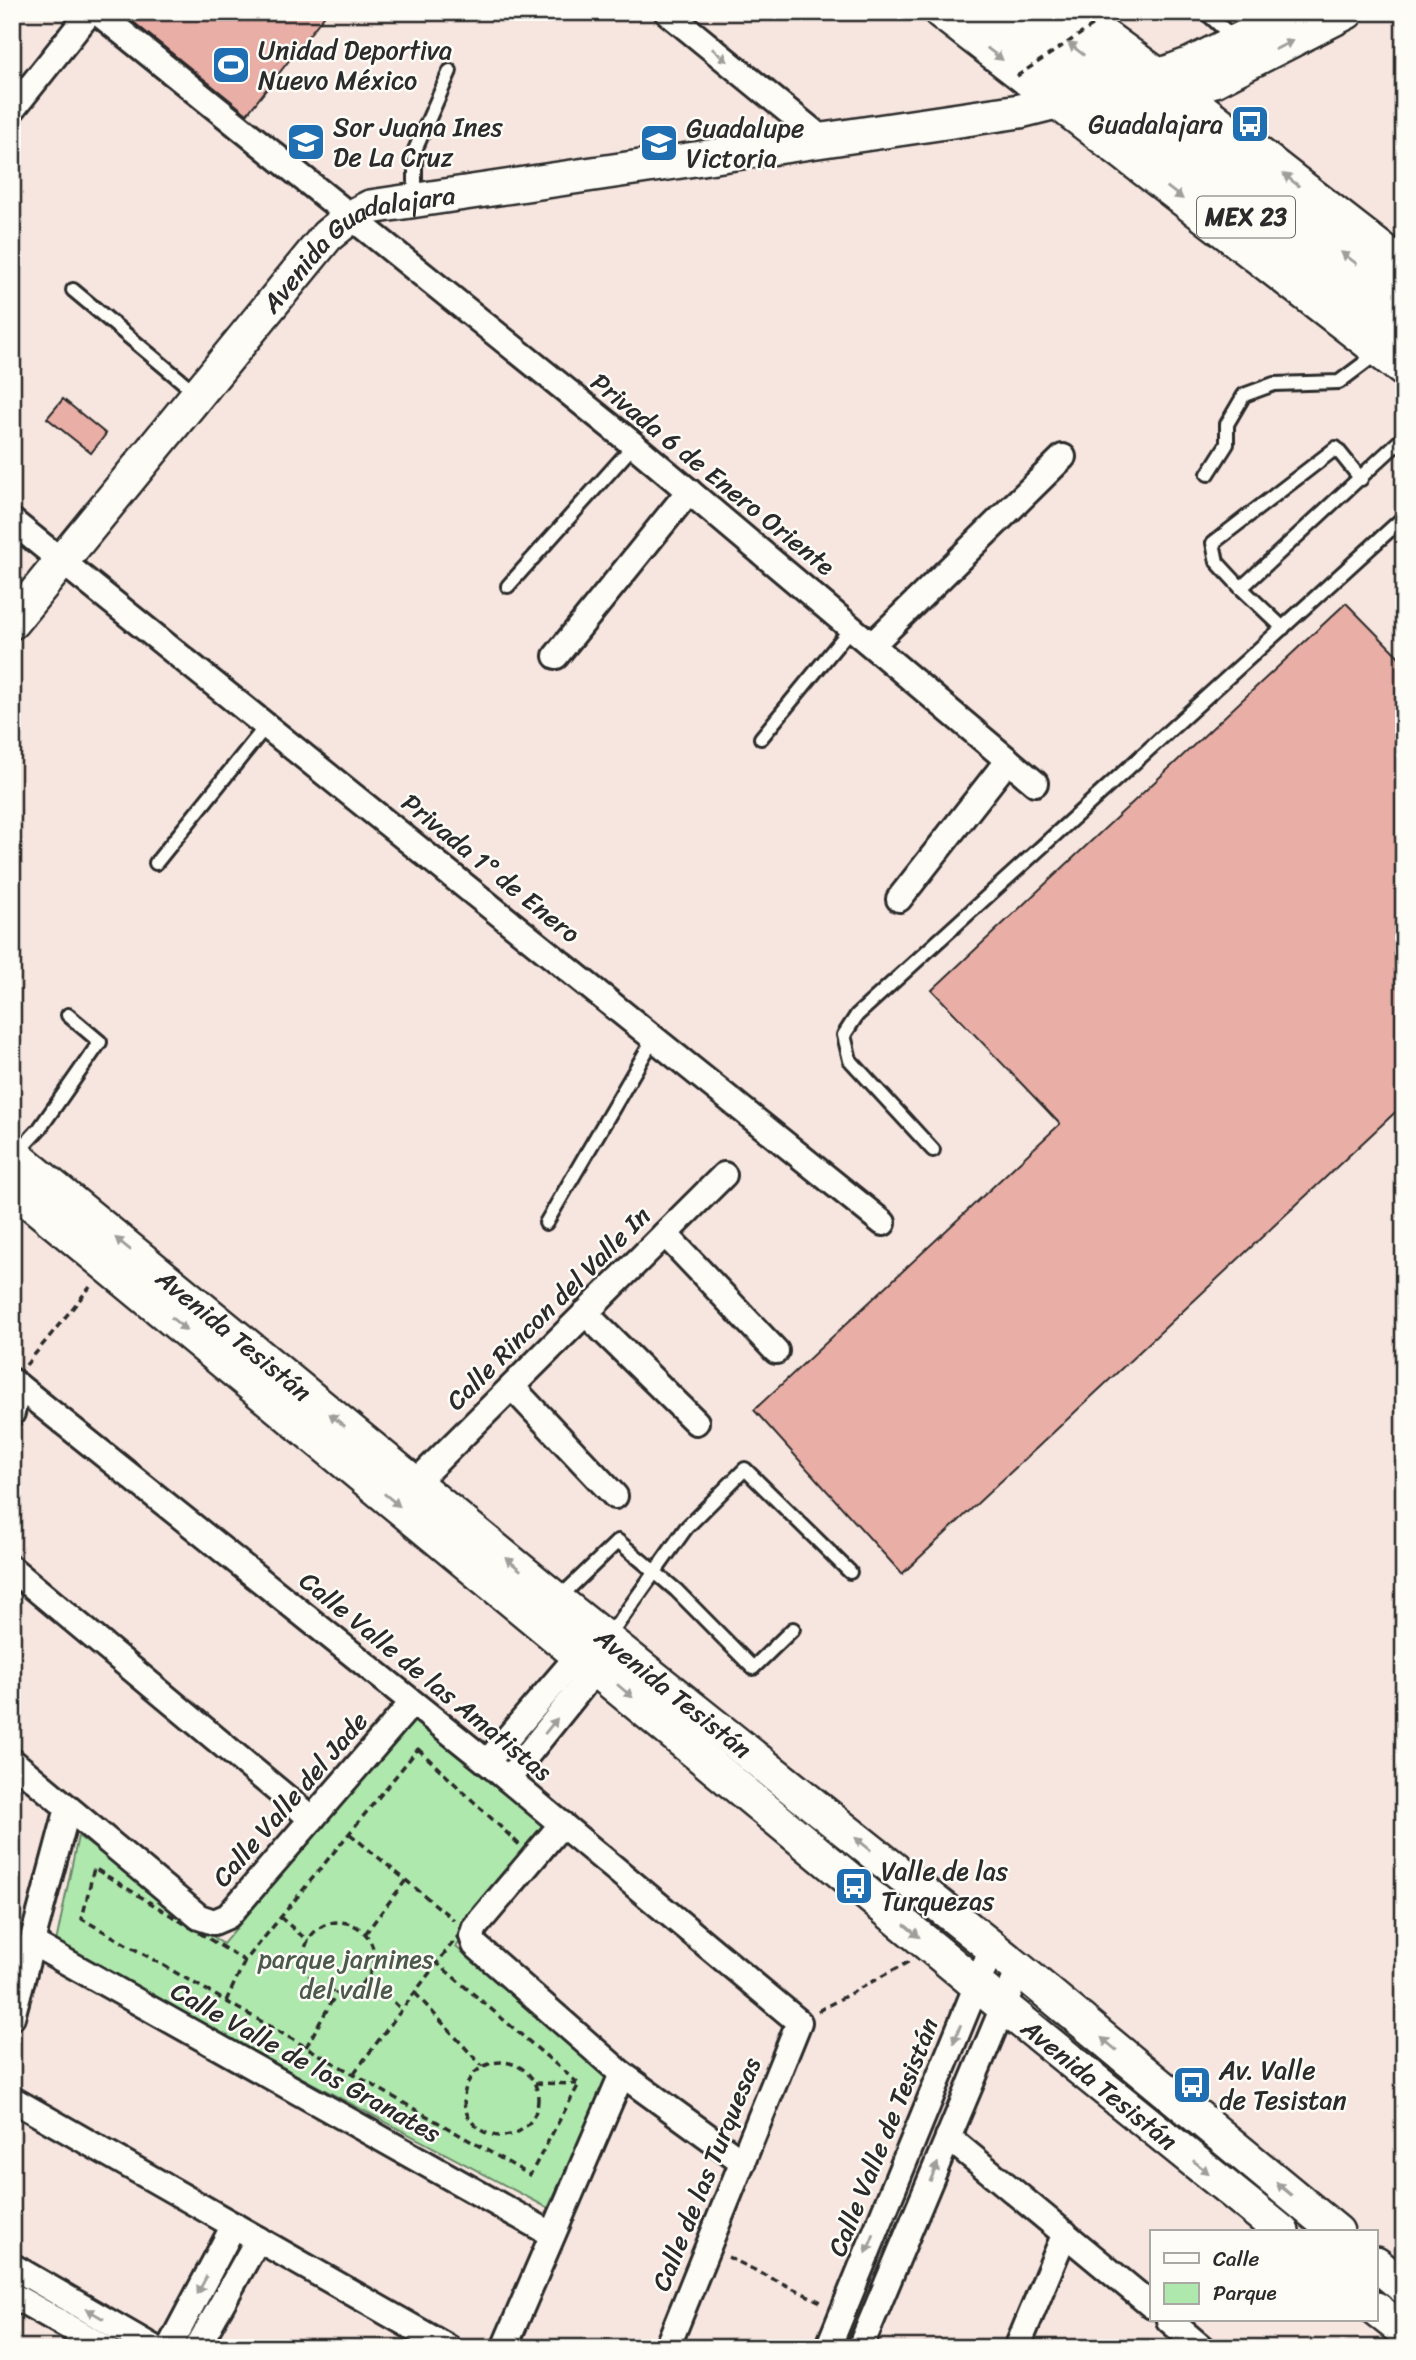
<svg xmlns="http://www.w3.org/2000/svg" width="1416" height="2360" font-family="Sriracha,sans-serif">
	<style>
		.green { fill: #aee8ad; stroke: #6c8a6c; stroke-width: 2 }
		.building { fill: #e9aea6; stroke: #2b2b2b; stroke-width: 2 }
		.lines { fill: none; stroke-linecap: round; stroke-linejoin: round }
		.lane-casing { stroke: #2b2b2b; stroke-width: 18 }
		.street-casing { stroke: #2b2b2b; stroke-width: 30 }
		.secondary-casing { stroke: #2b2b2b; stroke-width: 38 }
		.primary-casing { stroke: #2b2b2b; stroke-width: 44 }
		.path { stroke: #2b2b2b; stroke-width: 3.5; stroke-dasharray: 7 5; stroke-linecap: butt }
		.lane { stroke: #fdfcf7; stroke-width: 12 }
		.street { stroke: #fdfcf7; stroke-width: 24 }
		.secondary { stroke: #fdfcf7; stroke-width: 33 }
		.primary { stroke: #fdfcf7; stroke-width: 38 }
		.path-bridge { stroke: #2b2b2b; stroke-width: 3.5; stroke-dasharray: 7 5; stroke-linecap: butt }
		.oneway { fill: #9e9e9b }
		.labels { text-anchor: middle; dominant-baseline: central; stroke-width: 5; stroke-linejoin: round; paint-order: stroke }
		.shield { fill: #fdfcf7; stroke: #6a6a68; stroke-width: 2 }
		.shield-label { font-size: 24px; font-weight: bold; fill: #2b2b2b }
		.poi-label { font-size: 26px; fill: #2b2b2b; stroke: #fdfcf7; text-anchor: start }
		.street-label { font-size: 26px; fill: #2b2b2b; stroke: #fdfcf7 }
		.park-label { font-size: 26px; fill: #4c5a4c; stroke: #fdfcf7 }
	</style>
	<rect width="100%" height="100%" fill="#f7e5df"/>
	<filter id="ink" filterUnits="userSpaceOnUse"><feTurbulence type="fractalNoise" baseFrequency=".0143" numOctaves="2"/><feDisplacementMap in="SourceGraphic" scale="14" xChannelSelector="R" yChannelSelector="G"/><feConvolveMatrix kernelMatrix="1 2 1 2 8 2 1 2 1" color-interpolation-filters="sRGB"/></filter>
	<g filter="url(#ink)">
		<!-- green -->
		<polygon class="green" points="413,1719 553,1824 456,1947 610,2075 548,2208 55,1947 78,1836 223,1944"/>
		<!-- building -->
		<g class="building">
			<polygon points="121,12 327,12 247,114"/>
			<polygon points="63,399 106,434 91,453 47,418"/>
			<polygon points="1346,603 1404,662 1404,1104 902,1574 754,1410 1060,1124 932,990"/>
		</g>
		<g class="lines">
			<defs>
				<g id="lane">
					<polyline points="1205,12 1235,39"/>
					<polyline points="415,198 415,150 450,71"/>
					<polyline points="73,290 196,393"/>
					<polyline points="1208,474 1227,444 1227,424 1244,395 1274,384 1339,382 1379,352"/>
					<polyline points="1361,479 1336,448 1213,543 1217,562 1241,588 1404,437"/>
					<polyline points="508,586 634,445"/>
					<polyline points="1241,588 1283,628"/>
					<polyline points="761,738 852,627"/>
					<polyline points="156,863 266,726"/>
					<polyline points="933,1150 850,1060 844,1035 857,1015 1404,517"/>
					<polyline points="15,1155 40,1128 100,1042 68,1015"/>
					<polyline points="546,1223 654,1038"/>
					<polyline points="557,1600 618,1541 676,1590 753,1668 793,1629"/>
					<polyline points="601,1632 617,1625 686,1528 745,1469 850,1572"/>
				</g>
				<g id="street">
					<polyline points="97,12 634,445 1035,783"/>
					<polyline points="667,12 821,138"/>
					<polyline points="12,110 90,12"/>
					<polyline points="12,521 883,1223"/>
					<polyline points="873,644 1063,457"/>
					<polyline points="556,656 689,491"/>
					<polyline points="899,899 1008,760"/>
					<polyline points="665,1234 776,1351"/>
					<polyline points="585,1313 696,1422"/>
					<polyline points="12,1381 487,1762 799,2022 667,2348"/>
					<polyline points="512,1387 615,1496"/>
					<polyline points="12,1413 18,1386"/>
					<polyline points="415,1483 724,1175"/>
					<polyline points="12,1569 312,1819"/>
					<polyline points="12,1761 199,1917 214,1922 228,1916 412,1703"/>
					<polyline points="487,1762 588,1644"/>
					<polyline points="508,1779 606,1657"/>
					<polyline points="562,1824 475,1927 472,1936 475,1945 622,2074 743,2162"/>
					<polyline points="33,1943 551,2234"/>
					<polyline points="12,2017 68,1808"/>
					<polyline points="12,2099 449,2348"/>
					<polyline points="948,2137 1152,2306"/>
					<polyline points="12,2266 154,2348"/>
					<polyline points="12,2295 106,2348"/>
					<polyline points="1169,2320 1202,2348"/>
					<polyline points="169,2348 234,2225"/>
					<polyline points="197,2348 258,2239"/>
					<polyline points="504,2348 622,2074"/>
					<polyline points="828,2348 992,1948"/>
					<polyline points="860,2348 1019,1969"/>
					<polyline points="1017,2348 1065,2233"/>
				</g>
				<g id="secondary">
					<polyline points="941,12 1404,370"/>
					<polyline points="1071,12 1159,76 1404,267"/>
					<polyline points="1169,96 1214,80 1347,12"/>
					<path id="s1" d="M 12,622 L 327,236 L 349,218 L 370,207 L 1020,111 L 1159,76 L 1191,64 L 1295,12"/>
					<path id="s2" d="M 12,1153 L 557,1600 L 1019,1969 L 1337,2232"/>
					<path id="s3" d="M 12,1187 L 1004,2007 L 1282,2232"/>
					<polyline points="1376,2264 1404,2287"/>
					<polyline points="1376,2309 1404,2331"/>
				</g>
				<g id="primary">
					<polyline points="984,12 1404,339"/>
					<polyline points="1029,12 1404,299"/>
				</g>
			</defs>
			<!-- lane casing -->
			<use href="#lane" class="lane-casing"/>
			<!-- street casing -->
			<use href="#street" class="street-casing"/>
			<!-- secondary casing -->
			<use href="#secondary" class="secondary-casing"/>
			<!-- primary casing -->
			<use href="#primary" class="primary-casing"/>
			<!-- path -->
			<g class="path">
				<polyline points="26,1365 90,1287"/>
				<polygon points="418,1749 525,1850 437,1963 579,2084 530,2175 82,1919 94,1868 245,1961"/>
				<polyline points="350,1834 454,1920"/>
				<polyline points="280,1917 308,1941"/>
				<circle cx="339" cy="1957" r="35"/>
				<polyline points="365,1934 406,1880"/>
				<polyline points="368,1977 402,2010"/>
				<polyline points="415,1993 482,2066"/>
				<polyline points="226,2001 245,1961"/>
				<polyline points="818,2011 910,1961"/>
				<polyline points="306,2047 337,1992"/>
				<circle cx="501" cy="2099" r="37"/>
				<polyline points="354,2073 437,1963"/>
				<polyline points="535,2083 577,2084"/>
				<polyline points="728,2257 825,2304"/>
			</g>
			<!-- lane -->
			<use href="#lane" class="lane"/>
			<!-- street -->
			<use href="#street" class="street"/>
			<!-- secondary -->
			<use href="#secondary" class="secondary"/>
			<!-- primary -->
			<use href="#primary" class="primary"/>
			<!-- path-bridge -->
			<polyline class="path-bridge" points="1017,76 1097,23"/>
		</g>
		<!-- one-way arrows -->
		<defs><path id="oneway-solid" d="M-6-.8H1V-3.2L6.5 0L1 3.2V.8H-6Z" transform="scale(1.75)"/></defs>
		<g class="oneway">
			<use href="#oneway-solid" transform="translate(1284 45) rotate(-27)"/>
			<use href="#oneway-solid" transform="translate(1076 49) rotate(-142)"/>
			<use href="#oneway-solid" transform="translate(995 54) rotate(38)"/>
			<use href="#oneway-solid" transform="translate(720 55) rotate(39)"/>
			<use href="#oneway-solid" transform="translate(1291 180) rotate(-142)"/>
			<use href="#oneway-solid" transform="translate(1175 193) rotate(38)"/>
			<use href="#oneway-solid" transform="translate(1349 258) rotate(-143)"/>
			<use href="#oneway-solid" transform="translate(123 1244) rotate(-141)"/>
			<use href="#oneway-solid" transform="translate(179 1324) rotate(39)"/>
			<use href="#oneway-solid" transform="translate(337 1420) rotate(-141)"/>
			<use href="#oneway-solid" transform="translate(392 1500) rotate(39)"/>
			<use href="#oneway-solid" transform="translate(513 1564) rotate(-141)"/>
			<use href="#oneway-solid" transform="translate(625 1691) rotate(40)"/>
			<use href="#oneway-solid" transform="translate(551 1726) rotate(-51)"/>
			<use href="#oneway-solid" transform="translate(863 1844) rotate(-141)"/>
			<use href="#oneway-solid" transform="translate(912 1931) rotate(40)"/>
			<use href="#oneway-solid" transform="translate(957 2034) rotate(112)"/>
			<use href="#oneway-solid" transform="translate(1109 2044) rotate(-140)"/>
			<use href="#oneway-solid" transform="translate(1201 2167) rotate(39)"/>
			<use href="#oneway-solid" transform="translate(934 2172) rotate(-67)"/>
			<use href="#oneway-solid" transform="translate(1284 2189) rotate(-140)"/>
			<use href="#oneway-solid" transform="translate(870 2244) rotate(112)"/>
			<use href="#oneway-solid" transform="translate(202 2285) rotate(118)"/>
			<use href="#oneway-solid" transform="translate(95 2314) rotate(-150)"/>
		</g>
	</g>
	<!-- icons -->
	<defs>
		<symbol id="stadium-square" viewBox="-11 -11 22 22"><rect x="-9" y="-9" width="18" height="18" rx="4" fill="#1f6fb2" stroke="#fdfcf7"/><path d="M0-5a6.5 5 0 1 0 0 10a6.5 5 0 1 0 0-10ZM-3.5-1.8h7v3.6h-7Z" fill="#fff"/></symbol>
		<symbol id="bus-square" viewBox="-11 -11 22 22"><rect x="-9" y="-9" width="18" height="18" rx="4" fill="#1f6fb2" stroke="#fdfcf7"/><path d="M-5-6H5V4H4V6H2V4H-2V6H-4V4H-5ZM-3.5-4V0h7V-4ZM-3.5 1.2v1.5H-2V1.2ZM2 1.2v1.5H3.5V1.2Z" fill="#fff"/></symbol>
		<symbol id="school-square" viewBox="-11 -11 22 22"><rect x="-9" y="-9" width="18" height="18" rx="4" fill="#1f6fb2" stroke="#fdfcf7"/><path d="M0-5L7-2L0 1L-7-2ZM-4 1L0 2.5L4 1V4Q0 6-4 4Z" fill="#fff"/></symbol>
	</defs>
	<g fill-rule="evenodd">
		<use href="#stadium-square" x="209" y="43" width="44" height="44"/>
		<use href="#bus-square" x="1228" y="102" width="44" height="44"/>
		<use href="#school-square" x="284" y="120" width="44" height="44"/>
		<use href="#school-square" x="637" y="121" width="44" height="44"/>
		<use href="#bus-square" x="832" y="1864" width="44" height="44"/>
		<use href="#bus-square" x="1170" y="2063" width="44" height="44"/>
	</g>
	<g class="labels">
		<!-- shield labels -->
		<rect class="shield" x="1197" y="196.5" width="98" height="41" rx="5"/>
		<g class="shield-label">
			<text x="1246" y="217">MEX 23</text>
		</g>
		<!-- poi labels -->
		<g class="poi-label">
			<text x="258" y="50">Unidad Deportiva<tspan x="258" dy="30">Nuevo México</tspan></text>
			<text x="1223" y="124" text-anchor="end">Guadalajara</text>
			<text x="333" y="127">Sor Juana Ines<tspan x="333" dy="30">De La Cruz</tspan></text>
			<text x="686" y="128">Guadalupe<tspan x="686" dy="30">Victoria</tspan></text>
			<text x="881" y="1871">Valle de las<tspan x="881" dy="30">Turquezas</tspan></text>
			<text x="1219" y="2070">Av. Valle<tspan x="1219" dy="30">de Tesistan</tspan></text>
		</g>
		<!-- street labels -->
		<g class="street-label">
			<text stroke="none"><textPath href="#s1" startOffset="520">Avenida Guadalajara</textPath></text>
			<text transform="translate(713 474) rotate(39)">Privada 6 de Enero Oriente</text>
			<text transform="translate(491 868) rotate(39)">Privada 1° de Enero</text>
			<text transform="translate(548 1308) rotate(-45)">Calle Rincon del Valle In</text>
			<text stroke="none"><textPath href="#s2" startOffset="287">Avenida Tesistán</textPath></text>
			<text transform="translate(426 1676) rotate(39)">Calle Valle de las Amatistas</text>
			<text stroke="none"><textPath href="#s2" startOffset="854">Avenida Tesistán</textPath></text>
			<text transform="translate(290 1799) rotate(-49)">Calle Valle del Jade</text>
			<text transform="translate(306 2062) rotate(29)">Calle Valle de los Granates</text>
			<text stroke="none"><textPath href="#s3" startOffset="1410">Avenida Tesistán</textPath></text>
			<text transform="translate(883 2137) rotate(-68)">Calle Valle de Tesistán</text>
			<text transform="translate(706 2174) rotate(-68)">Calle de las Turquesas</text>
		</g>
		<!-- park labels -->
		<g class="park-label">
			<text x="346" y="1959">parque jarnines<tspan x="346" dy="30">del valle</tspan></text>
		</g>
	</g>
	<!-- margin -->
	<rect width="1416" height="2360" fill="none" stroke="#fdfcf7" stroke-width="42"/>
	<rect x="21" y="21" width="1374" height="2318" fill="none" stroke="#2b2b2b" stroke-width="2.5" filter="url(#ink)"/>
	<!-- legend -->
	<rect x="1150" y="2230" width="228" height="91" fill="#fdfcf7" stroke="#a9a8a5" stroke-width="2"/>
	<rect x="1164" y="2253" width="35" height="10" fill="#fdfcf7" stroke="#a9a8a5" stroke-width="2"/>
	<text x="1213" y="2266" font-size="21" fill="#2b2b2b">Calle</text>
	<rect x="1164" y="2283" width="35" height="21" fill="#aee8ad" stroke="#a9a8a5" stroke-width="2"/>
	<text x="1213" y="2300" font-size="21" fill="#2b2b2b">Parque</text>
</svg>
